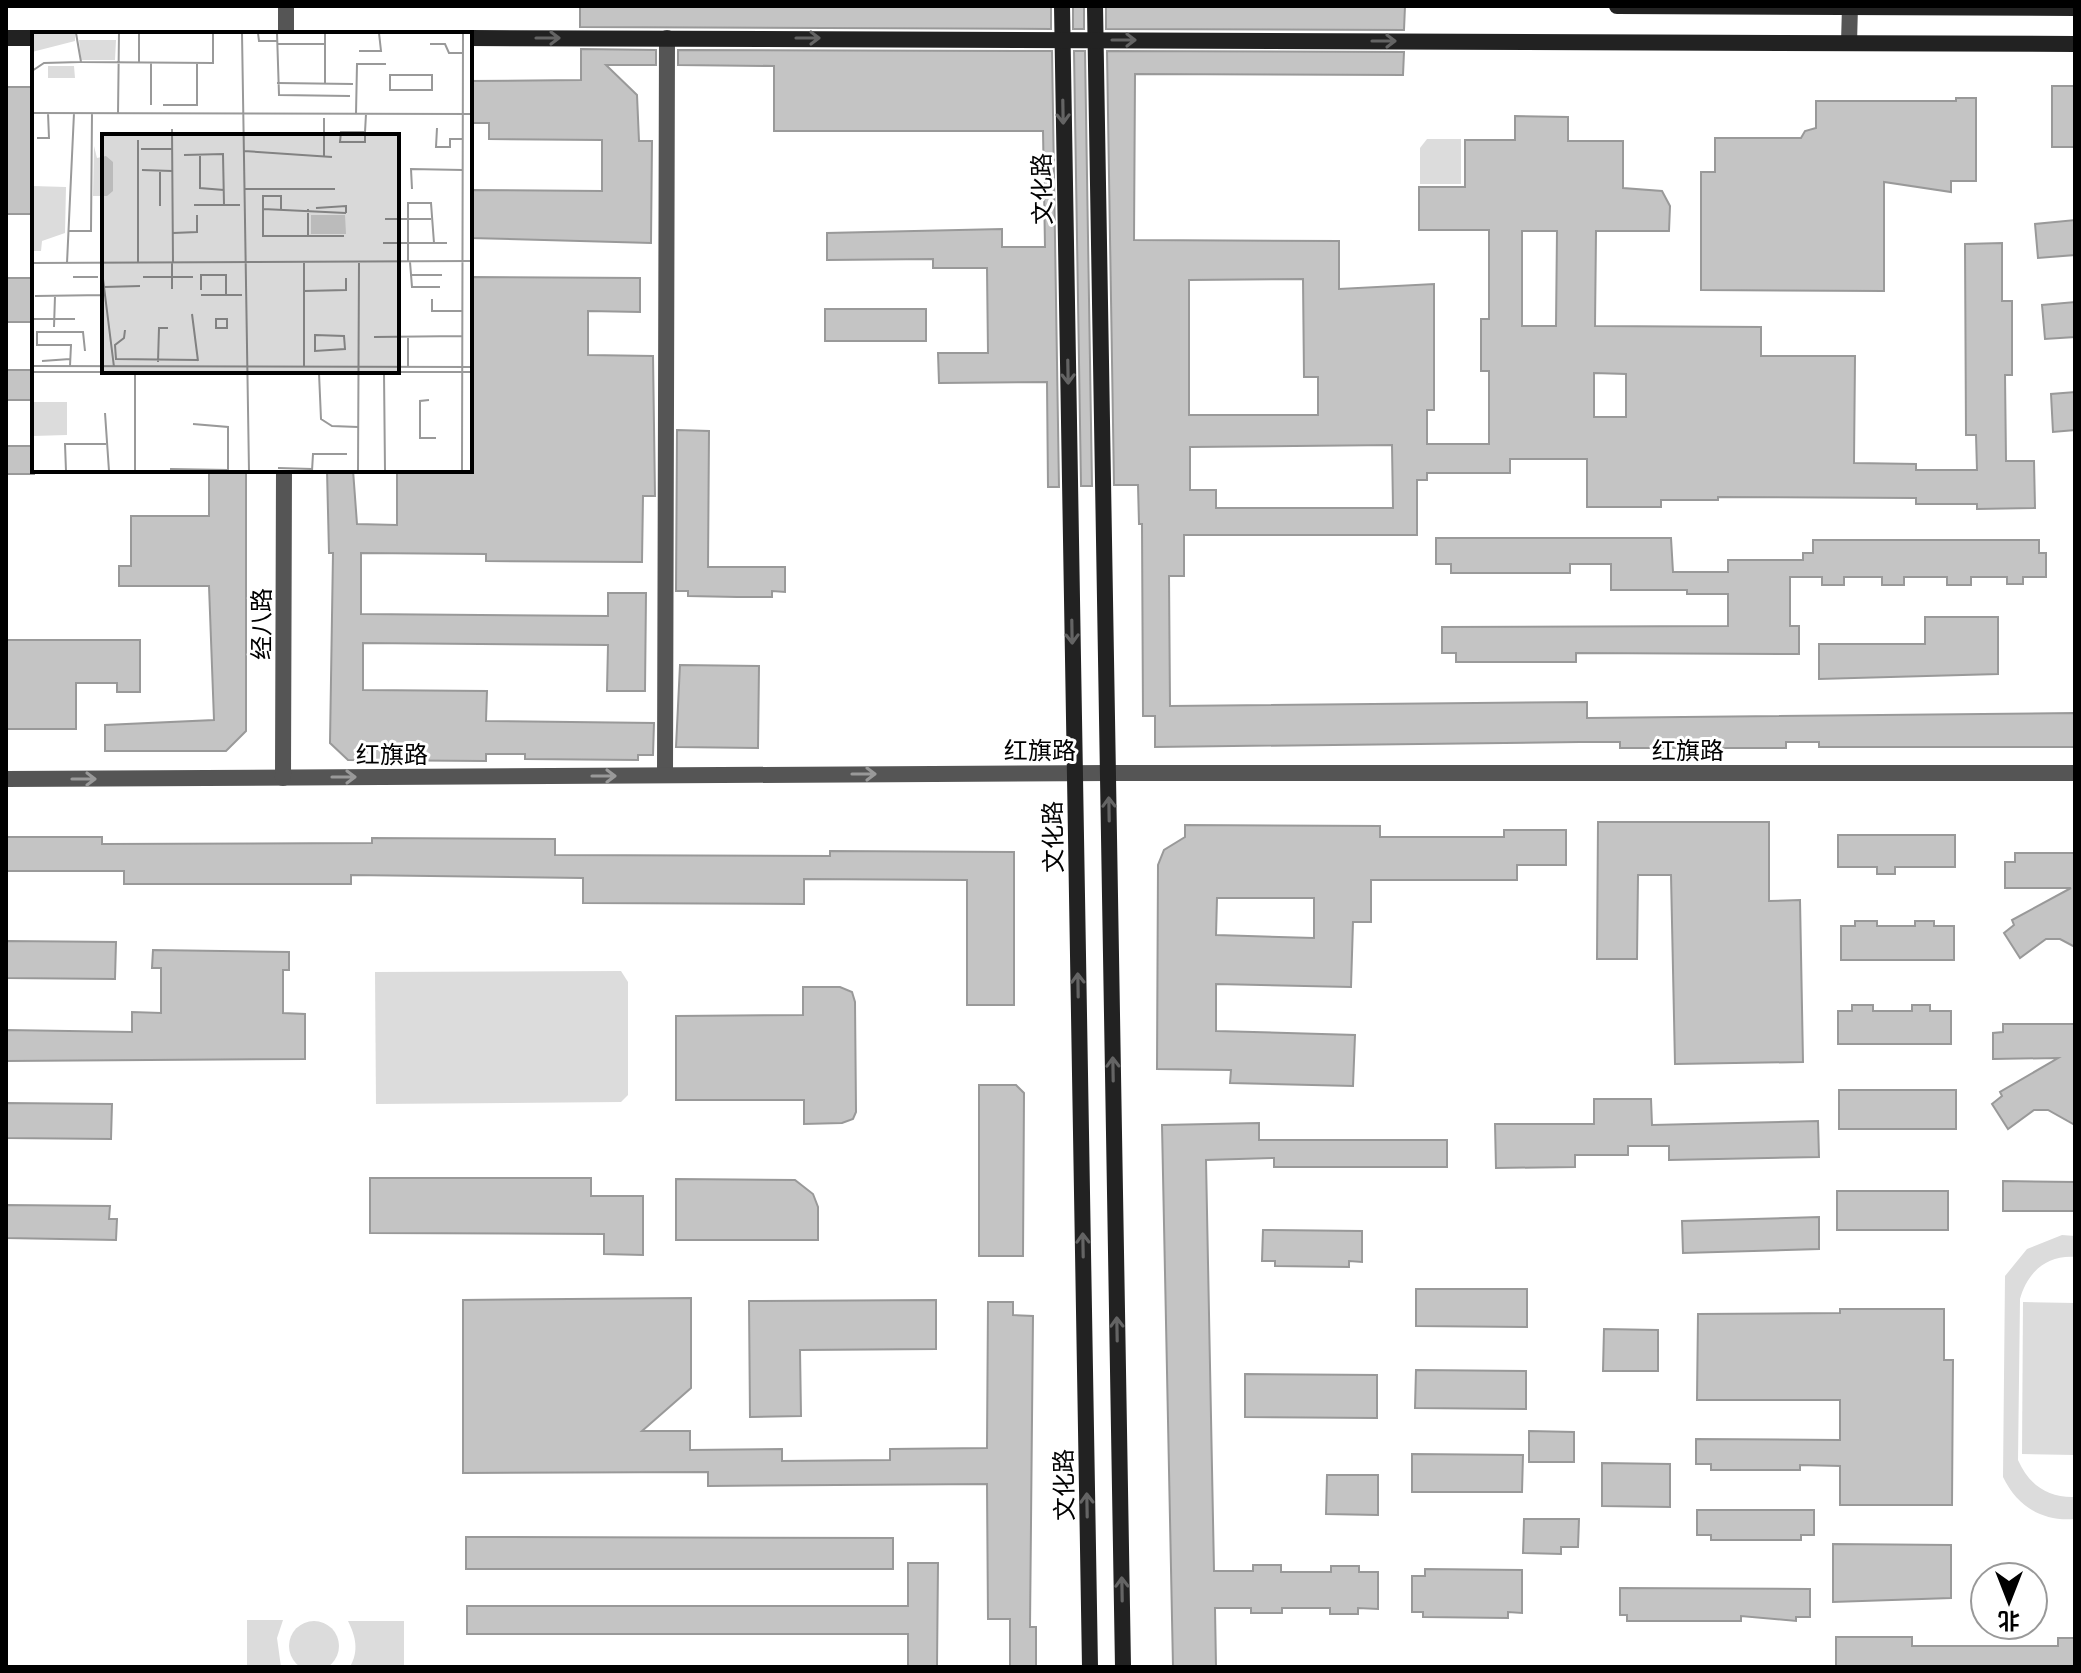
<svg xmlns="http://www.w3.org/2000/svg" width="2081" height="1673" font-family="Barlow,'Noto Sans SC',sans-serif">
	<style>
		.green { fill: #dcdcdc }
		.building { fill: #c4c4c4; stroke: #999; stroke-width: 2; fill-rule: evenodd }
		.lines { fill: none; stroke-linecap: round; stroke-linejoin: round }
		.minor { stroke: #555; stroke-width: 16 }
		.tertiary { stroke: #555; stroke-width: 16 }
		.secondary { stroke: #222; stroke-width: 16 }
		.oneway { stroke: #646464 }
		.oneway2 { stroke: #999 }
		.labels { text-anchor: middle; dominant-baseline: central; stroke-width: 6; stroke-linejoin: round; paint-order: stroke }
		.street-label { font-size: 24px; fill: #000; stroke: #fff }
		.inset-road { fill: none; stroke: #999; stroke-width: 2 }
		.view { fill: #000; fill-opacity: 0.15; stroke: #000; stroke-width: 4 }
		.inset-edge { fill: none; stroke: #000; stroke-width: 4 }
	</style>
	<rect width="100%" height="100%" fill="#fff"/>
	<!-- green -->
	<g class="green">
		<polygon points="1427,139 1461,139 1461,184 1420,184 1420,148"/>
		<polygon points="621,971 628,982 628,1095 621,1102 376,1104 375,972"/>
		<path d="M 2062,1235 L 2075,1236 L 2075,1257 C 2046,1255 2027,1273 2020,1299 L 2018,1460 C 2029,1485 2048,1498 2075,1497 L 2075,1519 C 2042,1522 2017,1506 2003,1477 L 2005,1276 L 2027,1249 Z"/>
		<polygon points="2023,1302 2075,1303 2075,1455 2022,1454"/>
		<polygon points="247,1620 283,1620 277,1638 281,1667 247,1667"/>
		<circle cx="314" cy="1646" r="25"/>
		<path d="M 348,1621 L 404,1621 L 404,1667 L 350,1667 C 359,1651 356,1637 348,1621 Z"/>
	</g>
	<!-- building -->
	<g class="building">
		<polygon points="580,6 1051,6 1051,29 580,27"/>
		<rect x="1073" y="6" width="11" height="23"/>
		<polygon points="1106,6 1405,6 1404,30 1106,29"/>
		<polygon points="581,49 656,50 656,65 606,65 637,95 639,141 652,141 651,243 470,238 470,190 602,191 602,140 489,139 489,123 470,123 470,81 581,80"/>
		<polygon points="678,50 1052,51 1059,487 1048,487 1047,382 939,383 938,353 988,353 987,268 933,268 933,259 827,260 827,233 1002,229 1002,247 1045,247 1043,131 774,131 774,66 678,65"/>
		<polygon points="1074,51 1085,51 1092,486 1081,486"/>
		<path d="M 1107,51 L 1404,52 L 1403,75 L 1135,74 L 1134,240 L 1339,241 L 1339,289 L 1434,284 L 1434,410 L 1427,410 L 1427,444 L 1489,444 L 1489,371 L 1481,371 L 1481,319 L 1489,319 L 1489,230 L 1419,230 L 1419,187 L 1465,187 L 1465,140 L 1515,140 L 1515,116 L 1568,117 L 1568,141 L 1623,141 L 1623,188 L 1662,191 L 1670,206 L 1669,231 L 1596,231 L 1595,326 L 1761,327 L 1761,356 L 1855,356 L 1854,463 L 1916,464 L 1916,470 L 1977,470 L 1976,435 L 1966,435 L 1965,244 L 2002,243 L 2002,301 L 2012,301 L 2012,375 L 2005,375 L 2006,461 L 2034,461 L 2035,508 L 1977,509 L 1977,504 L 1916,504 L 1916,498 L 1718,497 L 1718,500 L 1661,500 L 1661,507 L 1587,507 L 1587,459 L 1510,459 L 1510,473 L 1427,473 L 1427,480 L 1417,480 L 1417,535 L 1184,535 L 1184,576 L 1169,576 L 1170,706 L 1587,702 L 1587,718 L 2075,713 L 2075,747 L 1819,747 L 1819,742 L 1786,742 L 1786,748 L 1620,748 L 1620,742 L 1580,742 L 1155,747 L 1155,716 L 1143,716 L 1142,524 L 1139,524 L 1138,485 L 1114,485 ZM 1522,231 L 1557,231 L 1556,326 L 1522,326 ZM 1303,279 L 1304,377 L 1318,377 L 1318,415 L 1189,415 L 1189,280 ZM 1594,373 L 1626,374 L 1626,417 L 1594,417 ZM 1392,445 L 1393,508 L 1216,508 L 1216,490 L 1190,490 L 1190,447 Z"/>
		<rect x="2052" y="86" width="23" height="61"/>
		<rect x="6" y="87" width="28" height="127"/>
		<polygon points="1956,98 1976,98 1976,181 1951,181 1951,192 1884,182 1884,291 1701,290 1701,172 1715,172 1715,138 1801,138 1805,131 1816,128 1816,101 1956,101"/>
		<polygon points="2075,220 2075,255 2038,258 2035,224"/>
		<polygon points="470,277 640,278 640,312 588,311 588,355 653,356 655,496 643,496 642,562 486,561 486,554 361,553 361,614 608,616 608,593 646,593 645,691 607,691 608,645 363,643 363,690 487,691 486,721 654,723 653,755 638,755 638,760 525,759 525,754 486,754 486,761 348,760 330,743 333,553 329,553 327,470 353,470 357,524 397,525 397,470 470,470"/>
		<rect x="6" y="278" width="28" height="44"/>
		<polygon points="2075,302 2075,337 2045,339 2042,305"/>
		<rect x="825" y="309" width="101" height="32"/>
		<rect x="6" y="370" width="28" height="30"/>
		<polygon points="2075,392 2075,430 2053,432 2051,394"/>
		<polygon points="677,430 709,431 708,567 785,567 785,592 772,591 772,597 737,597 688,596 688,591 676,591"/>
		<rect x="6" y="446" width="28" height="28"/>
		<polygon points="209,470 246,470 246,731 226,751 105,751 105,725 214,720 209,586 119,586 119,566 131,566 131,516 209,516"/>
		<polygon points="1436,538 1671,538 1673,572 1728,572 1728,560 1803,560 1803,553 1813,553 1813,540 2039,540 2039,553 2046,553 2046,577 2023,577 2023,584 2007,584 2007,577 1971,577 1971,585 1947,585 1947,577 1904,577 1904,585 1882,585 1882,577 1844,577 1844,585 1822,585 1822,577 1790,577 1790,626 1799,626 1799,654 1576,653 1576,662 1456,662 1456,653 1442,653 1442,627 1728,626 1728,594 1687,594 1687,590 1611,590 1611,564 1570,564 1570,573 1451,573 1451,564 1436,564"/>
		<polygon points="1925,617 1998,617 1998,674 1819,679 1819,644 1925,644"/>
		<polygon points="6,640 140,640 140,692 117,692 117,683 76,683 76,729 6,729"/>
		<polygon points="680,665 759,666 758,748 676,747"/>
		<polygon points="1598,822 1769,822 1769,901 1800,900 1803,1062 1675,1064 1671,875 1638,875 1637,959 1597,959"/>
		<path d="M 1185,825 L 1380,826 L 1380,837 L 1504,837 L 1504,830 L 1566,830 L 1566,865 L 1517,865 L 1517,880 L 1371,880 L 1371,922 L 1353,922 L 1351,987 L 1216,984 L 1216,1031 L 1355,1035 L 1353,1086 L 1230,1083 L 1231,1070 L 1157,1069 L 1158,865 L 1164,850 L 1185,837 ZM 1217,898 L 1314,898 L 1314,938 L 1216,935 Z"/>
		<polygon points="1838,835 1955,835 1955,867 1895,867 1895,874 1877,874 1877,867 1838,867"/>
		<polygon points="6,837 102,837 102,844 372,843 372,838 555,839 555,855 830,856 830,851 1014,852 1014,1005 967,1005 967,880 804,879 804,904 583,903 583,878 351,875 351,884 124,884 124,871 6,871"/>
		<polygon points="2015,853 2075,853 2075,947 2060,939 2046,939 2020,958 2004,933 2014,925 2012,920 2071,888 2005,888 2005,862 2015,862"/>
		<polygon points="1855,921 1877,921 1877,926 1915,926 1915,921 1934,921 1934,926 1954,926 1954,960 1841,960 1841,926 1855,926"/>
		<polygon points="6,941 116,942 115,979 6,978"/>
		<polygon points="153,950 289,952 289,970 283,970 283,1013 305,1014 305,1059 6,1061 6,1030 132,1032 132,1012 161,1013 161,968 152,968"/>
		<polygon points="803,987 840,987 852,992 855,1002 856,1112 853,1119 842,1123 804,1124 804,1100 676,1100 676,1016 803,1015"/>
		<polygon points="1852,1005 1873,1005 1873,1011 1912,1011 1912,1005 1930,1005 1930,1011 1951,1011 1951,1044 1838,1044 1838,1011 1852,1011"/>
		<polygon points="2003,1024 2075,1024 2075,1125 2048,1110 2034,1110 2008,1129 1992,1104 2002,1096 2000,1092 2058,1058 1993,1059 1993,1033 2003,1032"/>
		<polygon points="979,1085 1016,1085 1024,1093 1023,1256 979,1256"/>
		<rect x="1839" y="1090" width="117" height="39"/>
		<polygon points="1594,1099 1651,1099 1652,1125 1818,1121 1819,1157 1669,1160 1669,1146 1628,1146 1628,1155 1575,1155 1575,1167 1496,1168 1495,1124 1594,1124"/>
		<polygon points="6,1103 112,1104 111,1139 6,1138"/>
		<polygon points="1259,1123 1259,1140 1447,1140 1447,1167 1274,1167 1274,1158 1206,1160 1214,1571 1253,1571 1253,1565 1281,1565 1281,1572 1331,1572 1331,1566 1359,1566 1359,1572 1378,1572 1378,1609 1358,1608 1358,1614 1330,1614 1330,1608 1282,1608 1282,1613 1251,1613 1251,1608 1215,1608 1216,1667 1173,1667 1162,1125"/>
		<polygon points="370,1178 591,1178 591,1196 643,1196 643,1255 604,1254 604,1234 370,1233"/>
		<polygon points="676,1179 795,1180 813,1194 818,1207 818,1240 676,1240"/>
		<polygon points="2003,1181 2075,1182 2075,1211 2003,1211"/>
		<rect x="1837" y="1191" width="111" height="39"/>
		<polygon points="6,1205 110,1206 109,1219 117,1219 116,1240 6,1238"/>
		<polygon points="1819,1217 1819,1249 1683,1253 1682,1221"/>
		<polygon points="1263,1230 1362,1231 1362,1262 1349,1261 1349,1267 1275,1266 1275,1261 1262,1261"/>
		<polygon points="1416,1289 1527,1289 1527,1327 1416,1326"/>
		<polygon points="691,1298 691,1388 642,1431 690,1431 690,1450 782,1449 782,1461 890,1460 890,1449 987,1448 988,1302 1013,1302 1013,1315 1033,1316 1030,1627 1036,1627 1036,1667 1010,1667 1010,1619 988,1619 987,1484 708,1486 708,1472 463,1473 463,1300"/>
		<polygon points="936,1300 936,1349 800,1350 801,1416 750,1417 749,1301"/>
		<polygon points="1840,1309 1944,1309 1944,1360 1953,1360 1952,1505 1840,1505 1840,1466 1800,1465 1800,1470 1711,1470 1711,1464 1696,1464 1696,1439 1840,1440 1840,1400 1697,1400 1698,1314 1840,1313"/>
		<polygon points="1604,1329 1658,1330 1658,1371 1603,1371"/>
		<polygon points="1416,1370 1526,1371 1526,1409 1415,1408"/>
		<polygon points="1245,1374 1377,1375 1377,1418 1245,1417"/>
		<polygon points="1529,1431 1574,1432 1574,1462 1529,1462"/>
		<polygon points="1412,1454 1523,1455 1522,1492 1412,1492"/>
		<polygon points="1602,1463 1670,1464 1670,1507 1602,1506"/>
		<polygon points="1327,1475 1378,1475 1378,1515 1326,1514"/>
		<polygon points="1697,1510 1814,1510 1814,1535 1801,1535 1801,1540 1711,1540 1711,1535 1697,1535"/>
		<polygon points="1524,1519 1579,1519 1578,1547 1561,1547 1561,1554 1523,1553"/>
		<polygon points="466,1537 893,1538 893,1569 466,1569"/>
		<polygon points="1833,1544 1951,1545 1951,1598 1833,1602"/>
		<polygon points="908,1563 938,1563 937,1667 908,1667 908,1634 467,1634 467,1606 908,1606"/>
		<polygon points="1425,1569 1522,1570 1522,1613 1508,1612 1508,1618 1423,1617 1423,1612 1412,1612 1412,1576 1425,1576"/>
		<polygon points="1620,1588 1810,1589 1810,1617 1796,1617 1796,1621 1741,1616 1741,1621 1627,1621 1627,1615 1620,1615"/>
		<polygon points="1836,1637 1912,1637 1912,1646 2058,1646 2058,1638 2075,1638 2075,1667 1836,1666"/>
	</g>
	<g class="lines">
		<!-- minor -->
		<g class="minor">
			<polyline points="1849,43 1850,6"/>
			<polyline points="665,775 667,38"/>
			<polyline points="6,779 1108,773 2075,773"/>
		</g>
		<!-- tertiary -->
		<g class="tertiary">
			<polyline points="286,34 286,6"/>
			<polyline points="283,778 284,470"/>
		</g>
		<!-- secondary -->
		<g class="secondary">
			<polyline points="1062,6 1090,1667"/>
			<polyline points="1095,6 1123,1667"/>
			<polyline points="1617,6 2075,8"/>
			<polyline points="6,38 34,38"/>
			<polyline points="470,38 2075,44"/>
		</g>
	</g>
	<!-- one-way arrows -->
	<defs><path id="oneway-shaft" d="M-6 0H5M1.5-3L5.5 0L1.5 3" fill="none" stroke-width="1.6" stroke-linecap="round" stroke-linejoin="round" transform="scale(2)"/></defs>
	<g class="oneway">
		<use href="#oneway-shaft" transform="translate(548 38)"/>
		<use href="#oneway-shaft" transform="translate(808 38)"/>
		<use href="#oneway-shaft" transform="translate(1124 40)"/>
		<use href="#oneway-shaft" transform="translate(1384 41)"/>
		<use href="#oneway-shaft" transform="translate(1063 112) rotate(89)"/>
		<use href="#oneway-shaft" transform="translate(1068 372) rotate(89)"/>
		<use href="#oneway-shaft" transform="translate(1072 632) rotate(89)"/>
		<use href="#oneway-shaft" transform="translate(1109 809) rotate(-91)"/>
		<use href="#oneway-shaft" transform="translate(1078 985) rotate(-91)"/>
		<use href="#oneway-shaft" transform="translate(1113 1069) rotate(-91)"/>
		<use href="#oneway-shaft" transform="translate(1083 1245) rotate(-91)"/>
		<use href="#oneway-shaft" transform="translate(1117 1329) rotate(-91)"/>
		<use href="#oneway-shaft" transform="translate(1087 1505) rotate(-91)"/>
		<use href="#oneway-shaft" transform="translate(1122 1589) rotate(-91)"/>
	</g>
	<g class="oneway2">
		<use href="#oneway-shaft" transform="translate(864 774)"/>
		<use href="#oneway-shaft" transform="translate(604 776)"/>
		<use href="#oneway-shaft" transform="translate(344 777)"/>
		<use href="#oneway-shaft" transform="translate(84 779)"/>
	</g>
	<g class="labels">
		<!-- street labels -->
		<g class="street-label">
			<text transform="translate(1041 189) rotate(-91)">文化路</text>
			<text transform="translate(260 624) rotate(-90)">经八路</text>
			<text x="1040" y="749">红旗路</text>
			<text x="1688" y="749">红旗路</text>
			<text x="392" y="753">红旗路</text>
			<text transform="translate(1052 837) rotate(-91)">文化路</text>
			<text transform="translate(1063 1485) rotate(-91)">文化路</text>
		</g>
	</g>
	<!-- overview -->
	<g transform="translate(32 32)">
		<rect width="440" height="440" fill="#fff"/>
		<path d="M 0,1 L 43,1 L 43,9 L 0,20 ZM 47,8 L 84,8 L 83,28 L 49,28 ZM 16,34 L 42,34 L 43,46 L 16,46 ZM 62,114 L 65,126 L 74,124 L 81,130 L 81,159 L 75,164 L 61,164 ZM 0,154 L 34,155 L 33,201 L 10,209 L 9,219 L 0,219 ZM 279,183 L 313,183 L 314,202 L 279,202 ZM 0,370 L 35,370 L 35,403 L 0,404 Z" fill="#dcdcdc"/>
		<path class="inset-road" d="M 44,1 L 49,30 L 181,31 L 181,1M 210,1 L 217,439M 226,1 L 227,9 L 245,9M 245,1 L 247,63 L 318,64M 245,12 L 292,12M 398,12 L 413,12 L 417,21 L 431,21M 327,19 L 349,19 L 347,1M 107,31 L 107,1M 0,39 L 12,31 L 48,30M 358,43 L 400,43 L 400,58 L 358,58 ZM 245,51 L 321,52M 293,52 L 293,1M 119,73 L 119,31M 131,73 L 165,73 L 165,31M 0,81 L 440,82M 86,82 L 87,1M 324,82 L 325,32 L 354,32M 405,96 L 404,115 L 418,115 L 418,107 L 431,107M 140,97 L 141,231M 333,100 L 309,100 L 308,110 L 333,110 L 333,100 L 334,82M 5,106 L 17,106 L 16,81M 109,117 L 140,117M 212,119 L 300,125M 168,122 L 168,156 L 192,158M 152,123 L 191,122 L 192,173M 292,125 L 292,86M 110,138 L 140,139M 213,157 L 303,157M 380,157 L 379,137 L 431,138M 162,173 L 208,173M 128,174 L 128,139M 284,176 L 314,174 L 314,181M 231,177 L 314,181M 249,177 L 249,164 L 231,164 L 231,204 L 312,204M 353,187 L 399,187M 36,199 L 59,199 L 60,81M 141,201 L 165,200 L 165,183M 276,204 L 276,177M 351,211 L 415,211M 376,230 L 376,171 L 399,171 L 402,211M 378,230 L 380,255 L 408,255M 0,231 L 440,229M 35,231 L 42,81M 69,231 L 82,335M 106,231 L 106,108M 140,231 L 140,257M 378,243 L 410,243M 41,245 L 66,245M 111,245 L 161,245M 72,255 L 108,254M 169,258 L 169,243 L 194,243 L 194,263M 272,259 L 314,258 L 314,246M 169,263 L 210,263M 3,264 L 73,263M 400,267 L 400,279 L 430,279M 160,282 L 166,329M 0,287 L 43,287M 184,287 L 195,287 L 195,296 L 184,296 ZM 22,295 L 23,264M 93,298 L 92,306 L 83,313 L 84,327 L 166,328M 283,303 L 312,304 L 313,317 L 283,319 ZM 342,305 L 430,304M 376,305 L 376,335M 10,329 L 38,327M 126,330 L 127,296 L 136,296M 0,334 L 440,335M 38,334 L 39,313 L 5,313 L 5,300 L 51,300 L 53,319M 272,335 L 272,230M 0,340 L 440,340M 287,341 L 289,387 L 300,394 L 326,395M 352,341 L 353,439M 397,368 L 388,369 L 388,406 L 404,406M 73,381 L 77,439M 161,392 L 196,395 L 196,439M 246,436 L 280,437M 138,437 L 196,438M 34,439 L 33,412 L 74,412M 103,439 L 103,340M 280,439 L 281,422 L 315,422M 326,439 L 327,230M 430,439 L 431,1"/>
		<path class="view" d="M 70,102 L 367,102 L 367,341 L 70,341 Z"/>
		<rect width="440" height="440" class="inset-edge"/>
	</g>
	<!-- border -->
	<rect width="2081" height="1673" fill="none" stroke="#000000" stroke-width="16"/>
	<!-- north arrow -->
	<g transform="translate(2009 1601) rotate(180)"><circle r="38" fill="#ffffff" stroke="#999999" stroke-width="2"/>
	<path d="M0-6L14 30L0 20L-14 30Z" fill="#000000"/>
	<text y="-12" font-size="22" font-weight="bold" text-anchor="middle" fill="#000000">北</text>
	</g>
</svg>
